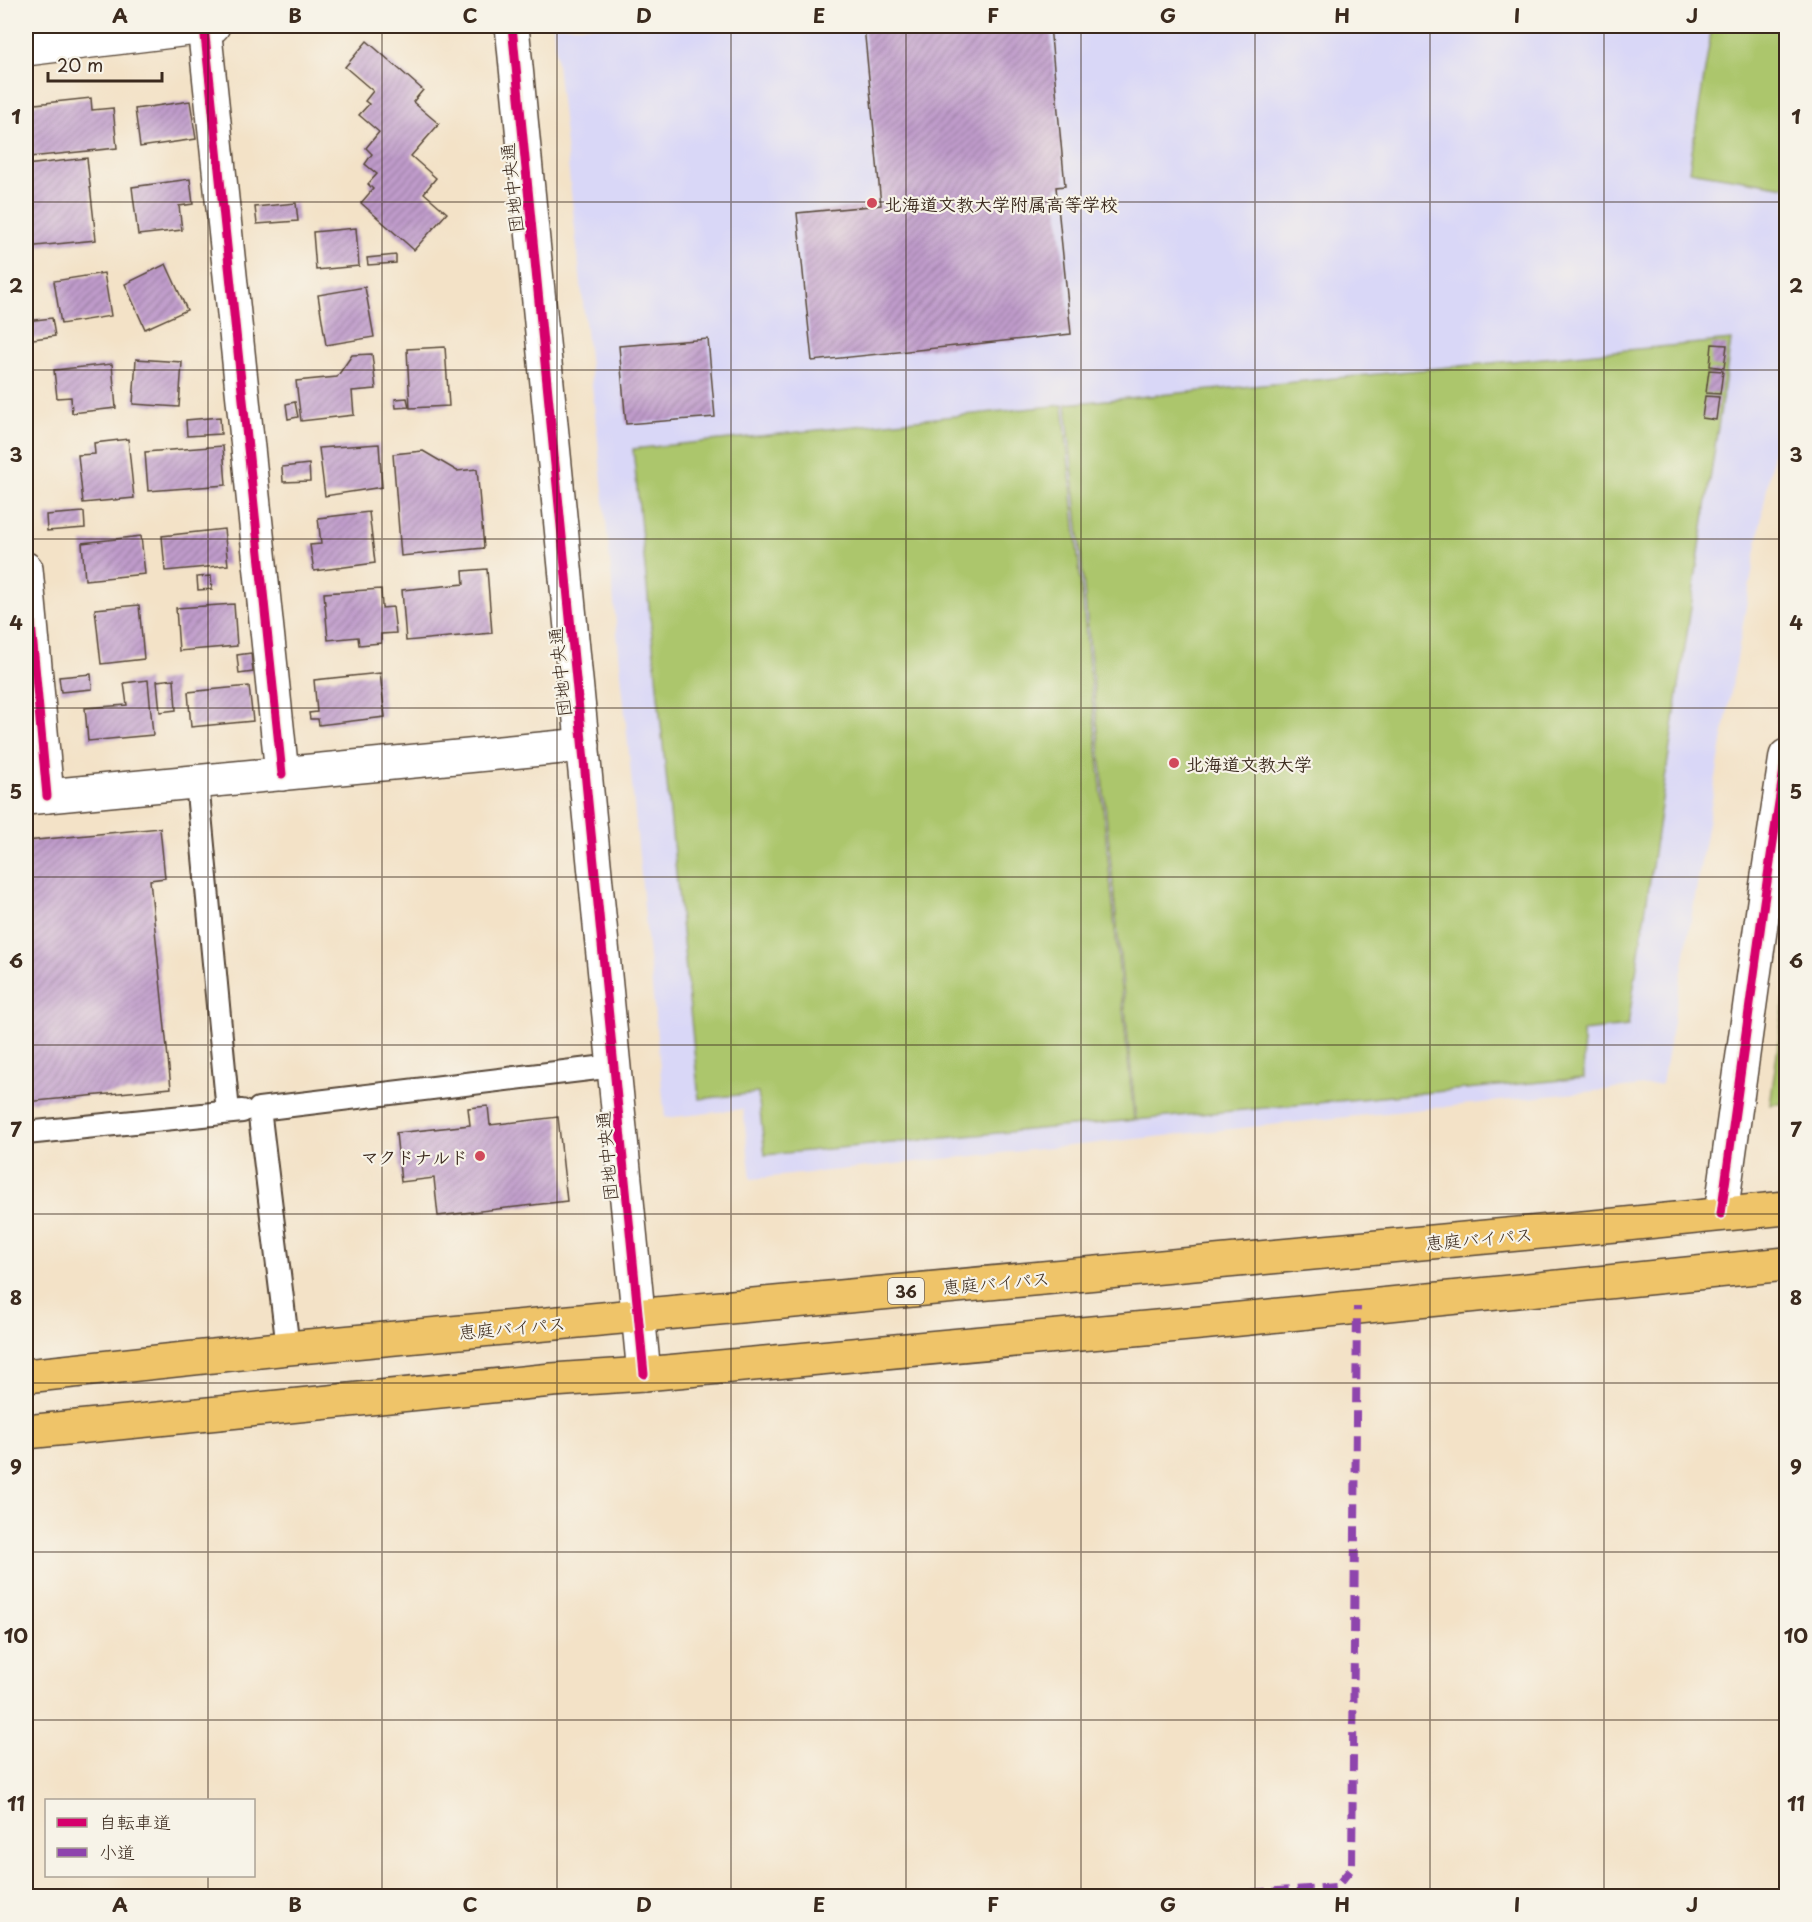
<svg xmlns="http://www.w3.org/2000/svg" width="1812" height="1922" font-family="'Playpen Sans','Klee One',sans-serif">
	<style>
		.built { fill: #d9d7f7 }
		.grass { fill: #acc66c; stroke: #747845; stroke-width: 1.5 }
		.building { fill: url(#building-hatch) }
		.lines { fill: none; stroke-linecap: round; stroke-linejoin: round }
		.service-casing { stroke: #574637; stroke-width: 26 }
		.minor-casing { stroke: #574637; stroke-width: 36 }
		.tertiary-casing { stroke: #574637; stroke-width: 36 }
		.trunk-casing { stroke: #574637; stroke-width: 36 }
		.service { stroke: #fff; stroke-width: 22 }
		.minor { stroke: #fff; stroke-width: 33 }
		.tertiary { stroke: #fff; stroke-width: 33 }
		.trunk { stroke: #efc469; stroke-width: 33 }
		.quiet { stroke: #8e44ad; stroke-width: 8; stroke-dasharray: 15 8; stroke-linecap: butt }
		.cycleway-casing { stroke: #f7f3e8; stroke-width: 13 }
		.cycleway { stroke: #d6006c; stroke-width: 9 }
		.grid { fill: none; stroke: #3b2a1e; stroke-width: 1.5; stroke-opacity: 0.55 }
		.poi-dot { fill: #d1495b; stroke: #f7f3e8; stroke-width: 2 }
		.labels { text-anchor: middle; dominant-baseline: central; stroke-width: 4.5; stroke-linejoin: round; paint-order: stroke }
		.shield { fill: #f7f3e8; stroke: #73665b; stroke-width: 1.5 }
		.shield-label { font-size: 16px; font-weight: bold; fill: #3b2a1e }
		.street-label { font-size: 18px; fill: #3b2a1e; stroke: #f7f3e8 }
		.poi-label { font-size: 18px; font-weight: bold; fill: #3b2a1e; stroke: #f7f3e8; text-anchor: start }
		.neatline { fill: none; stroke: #3b2a1e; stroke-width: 2 }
		.grid-label { font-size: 20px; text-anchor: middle; font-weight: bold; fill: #3b2a1e }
	</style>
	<defs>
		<pattern id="building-hatch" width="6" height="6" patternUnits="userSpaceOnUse" patternTransform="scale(1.5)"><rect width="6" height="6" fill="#bf9bcb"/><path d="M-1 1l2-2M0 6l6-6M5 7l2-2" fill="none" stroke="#9c7fa4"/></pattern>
	</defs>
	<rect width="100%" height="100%" fill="#f7f3e8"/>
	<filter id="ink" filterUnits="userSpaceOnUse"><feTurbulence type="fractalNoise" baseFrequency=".0167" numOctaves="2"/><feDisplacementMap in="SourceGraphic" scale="12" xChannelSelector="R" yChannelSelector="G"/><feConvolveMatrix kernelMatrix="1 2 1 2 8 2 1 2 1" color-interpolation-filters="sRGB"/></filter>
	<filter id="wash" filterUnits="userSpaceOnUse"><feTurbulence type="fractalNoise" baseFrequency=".008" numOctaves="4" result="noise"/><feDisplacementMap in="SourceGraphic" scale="24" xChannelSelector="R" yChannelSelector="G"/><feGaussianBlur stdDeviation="1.35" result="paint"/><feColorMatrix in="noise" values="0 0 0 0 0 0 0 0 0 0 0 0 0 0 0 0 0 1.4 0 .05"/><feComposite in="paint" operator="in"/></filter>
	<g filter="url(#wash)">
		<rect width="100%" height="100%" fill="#f3e2c7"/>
		<!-- built -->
		<polygon class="built" points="553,26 1786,26 1786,379 1662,1084 751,1179 743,1109 665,1118 598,441"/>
		<!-- grass -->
		<g class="grass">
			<polygon points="1712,26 1786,26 1786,187 1689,171"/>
			<polygon points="1731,340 1628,1026 1583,1031 1584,1078 1136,1120 1066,404"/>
			<polygon points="1063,405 1134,1120 765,1155 758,1093 699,1099 633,449"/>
			<polygon points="1786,989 1786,1103 1770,1105"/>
		</g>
		<g id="blocks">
			<!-- building -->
			<g class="building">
				<polygon points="864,26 1050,26 1065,186 1056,187 1071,334 812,361 797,213 881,205"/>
				<polygon points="367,41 423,90 413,102 439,124 411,156 436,178 424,193 447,213 414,250 361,203 373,189 368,184 377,174 365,164 372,154 366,148 379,132 359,115 369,104 365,101 373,91 345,67"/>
				<polygon points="91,98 92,110 113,108 117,148 30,157 26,125 26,105"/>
				<polygon points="190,101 196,139 140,147 135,109"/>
				<polygon points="87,158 96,240 26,247 26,165"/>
				<polygon points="190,179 193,204 179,206 182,230 138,235 132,187"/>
				<polygon points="296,203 298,221 257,224 255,207"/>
				<polygon points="356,228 359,266 316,270 313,232"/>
				<polygon points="396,255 396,263 368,265 367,258"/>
				<polygon points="166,264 187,310 145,329 125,284"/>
				<polygon points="104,273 111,316 61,324 54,281"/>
				<polygon points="365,287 374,337 326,345 318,295"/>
				<polygon points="52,318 55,336 26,340 26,321"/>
				<polygon points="708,339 715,417 626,424 619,346"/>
				<polygon points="1712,344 1727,345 1724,368 1710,366"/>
				<polygon points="445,347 449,406 410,408 407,349"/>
				<polygon points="372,354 376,389 352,391 354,415 301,421 296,381 337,377 352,355"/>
				<polygon points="136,359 182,362 179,407 133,404"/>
				<polygon points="112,364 116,408 72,413 71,397 57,398 54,370"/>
				<polygon points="1709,370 1723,371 1720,394 1706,393"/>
				<polygon points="1705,396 1719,397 1716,420 1702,418"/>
				<polygon points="407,398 409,407 396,408 395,399"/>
				<polygon points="295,402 298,417 288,419 286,404"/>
				<polygon points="220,417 221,434 187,436 186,420"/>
				<polygon points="128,439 134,498 83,503 78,455 95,454 94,443"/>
				<polygon points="379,444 382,487 325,496 319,448"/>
				<polygon points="223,446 226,485 148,491 145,452"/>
				<polygon points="423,451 457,471 477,469 484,548 401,556 393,454"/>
				<polygon points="309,464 310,481 283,482 282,467"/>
				<polygon points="84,512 85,528 47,531 46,515"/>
				<polygon points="369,512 375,563 314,571 310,545 321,544 318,518"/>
				<polygon points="224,529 228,565 165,571 162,536"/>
				<polygon points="141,536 145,574 85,580 82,543"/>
				<polygon points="487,569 492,633 406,641 402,590 464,584 463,571"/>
				<polygon points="211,576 212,589 198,590 197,577"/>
				<polygon points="381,589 382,608 393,607 396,633 381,634 381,643 359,645 358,637 328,640 324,593"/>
				<polygon points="234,604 237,646 179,651 176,608"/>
				<polygon points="139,605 144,659 101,664 95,609"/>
				<polygon points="251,653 253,672 239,674 237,655"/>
				<polygon points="380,673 385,717 319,725 318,719 310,719 309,713 317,712 314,680"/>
				<polygon points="91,674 92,689 61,692 59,677"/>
				<polygon points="174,679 176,710 160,712 157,681"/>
				<polygon points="148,680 153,735 88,741 85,708 127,705 124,683"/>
				<polygon points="249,686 253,721 191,727 188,692"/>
				<polygon points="160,828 165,878 150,880 171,1088 26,1102 26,841"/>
				<polygon points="488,1106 490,1125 558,1117 567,1201 438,1216 434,1178 401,1182 396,1133 470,1125 468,1108"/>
			</g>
		</g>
	</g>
	<g filter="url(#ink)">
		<use href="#blocks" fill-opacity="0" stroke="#574637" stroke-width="1.5"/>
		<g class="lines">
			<defs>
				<g id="service">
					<polyline points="197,782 228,1112"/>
					<polyline points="1764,902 1786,906"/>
					<polyline points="26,1133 242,1111"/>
					<polyline points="288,1348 259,1109 614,1066"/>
				</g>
				<g id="minor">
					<polyline points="204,26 282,774"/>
					<polyline points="26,569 47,796"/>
					<polyline points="1721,1214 1764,902 1786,756"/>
				</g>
				<g id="tertiary">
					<polyline points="512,26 644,1374"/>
					<polyline points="26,49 213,26"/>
					<polyline points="26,798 583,745"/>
				</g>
				<g id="trunk">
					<polyline points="26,1376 288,1348 1626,1224 1786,1208"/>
					<polyline points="26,1432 552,1380 644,1374 1200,1323 1786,1264"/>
				</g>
			</defs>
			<!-- service casing -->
			<use href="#service" class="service-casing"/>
			<!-- minor casing -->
			<use href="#minor" class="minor-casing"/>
			<!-- tertiary casing -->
			<use href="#tertiary" class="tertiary-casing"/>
			<!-- trunk casing -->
			<use href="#trunk" class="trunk-casing"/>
			<!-- service -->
			<use href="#service" class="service"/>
			<!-- minor -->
			<use href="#minor" class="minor"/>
			<!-- tertiary -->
			<use href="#tertiary" class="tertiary"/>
			<!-- trunk -->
			<use href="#trunk" class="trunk"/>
			<!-- quiet -->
			<polyline class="quiet" points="1205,1896 1336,1887 1352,1868 1357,1307"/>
			<defs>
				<g id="cycleway">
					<polyline points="204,26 282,774"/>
					<polyline points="512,26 644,1374"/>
					<polyline points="26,569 47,796"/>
					<polyline points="1721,1214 1764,902 1786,756"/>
				</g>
			</defs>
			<!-- cycleway casing -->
			<use href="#cycleway" class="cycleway-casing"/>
			<!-- cycleway -->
			<use href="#cycleway" class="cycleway"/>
		</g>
	</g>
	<!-- grid -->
	<path class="grid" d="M 208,26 L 208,1800M 382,26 L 382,1896M 557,26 L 557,1896M 731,26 L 731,1896M 906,26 L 906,1896M 1081,26 L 1081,1896M 1255,26 L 1255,1896M 1430,26 L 1430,1896M 1604,26 L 1604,1896M 26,202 L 1786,202M 26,370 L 1786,370M 26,539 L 1786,539M 26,708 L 1786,708M 26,877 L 1786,877M 26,1045 L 1786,1045M 26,1214 L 1786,1214M 26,1383 L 1786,1383M 26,1552 L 1786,1552M 26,1720 L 1786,1720M 208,1876 L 208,1896"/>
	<!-- markers -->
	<g class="poi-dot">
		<circle cx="872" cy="203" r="6"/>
		<circle cx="1174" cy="763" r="6"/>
		<circle cx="480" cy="1156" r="6"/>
	</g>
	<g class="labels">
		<!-- shield labels -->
		<rect class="shield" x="888" y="1278" width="36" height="26" rx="4.5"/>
		<g class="shield-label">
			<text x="906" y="1291">36</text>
		</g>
		<!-- street labels -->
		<g class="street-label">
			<text transform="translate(511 188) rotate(-96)">団地中央通</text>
			<text transform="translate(559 672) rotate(-96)">団地中央通</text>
			<text transform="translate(606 1156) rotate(-95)">団地中央通</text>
			<text transform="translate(1479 1238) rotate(-5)">恵庭バイパス</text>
			<text transform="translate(996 1282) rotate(-5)">恵庭バイパス</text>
			<text transform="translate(512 1327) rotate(-5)">恵庭バイパス</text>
		</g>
		<!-- poi labels -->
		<g class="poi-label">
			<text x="884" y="203">北海道文教大学附属高等学校</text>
			<text x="1186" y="763">北海道文教大学</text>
			<text x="468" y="1156" text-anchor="end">マクドナルド</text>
		</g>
	</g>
	<!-- margin -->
	<rect width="1812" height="1922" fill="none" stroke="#f7f3e8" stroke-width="66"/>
	<!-- legend -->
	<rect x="45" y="1799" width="210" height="78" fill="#f7f3e8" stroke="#aca397" stroke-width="1.5"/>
	<rect x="57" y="1818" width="30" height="9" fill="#d6006c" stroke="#aca397" stroke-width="1.5"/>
	<text x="99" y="1829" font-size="18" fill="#3b2a1e">自転車道</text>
	<rect x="57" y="1848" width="30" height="9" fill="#8e44ad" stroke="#aca397" stroke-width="1.5"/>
	<text x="99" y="1859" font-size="18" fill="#3b2a1e">小道</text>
	<!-- scale -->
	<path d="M48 72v9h114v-9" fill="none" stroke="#3b2a1e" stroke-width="3"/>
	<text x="57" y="72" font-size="18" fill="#3b2a1e" stroke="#f7f3e8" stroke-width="4.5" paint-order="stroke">20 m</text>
	<rect x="33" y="33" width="1746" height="1856" class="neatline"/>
	<g class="grid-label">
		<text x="120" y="23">A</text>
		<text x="295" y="23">B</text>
		<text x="470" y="23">C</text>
		<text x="644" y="23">D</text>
		<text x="819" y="23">E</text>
		<text x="993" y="23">F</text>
		<text x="1168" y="23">G</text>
		<text x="1342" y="23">H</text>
		<text x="1517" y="23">I</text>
		<text x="1692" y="23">J</text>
		<text x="16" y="124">1</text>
		<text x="1796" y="124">1</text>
		<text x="16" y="293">2</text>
		<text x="1796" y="293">2</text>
		<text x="16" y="462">3</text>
		<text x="1796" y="462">3</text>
		<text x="16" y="630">4</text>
		<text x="1796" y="630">4</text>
		<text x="16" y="799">5</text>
		<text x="1796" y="799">5</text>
		<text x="16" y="968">6</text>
		<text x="1796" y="968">6</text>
		<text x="16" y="1137">7</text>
		<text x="1796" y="1137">7</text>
		<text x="16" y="1305">8</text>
		<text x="1796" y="1305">8</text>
		<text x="16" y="1474">9</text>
		<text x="1796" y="1474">9</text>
		<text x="16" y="1643">10</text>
		<text x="1796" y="1643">10</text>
		<text x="16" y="1811">11</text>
		<text x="1796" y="1811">11</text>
		<text x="120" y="1912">A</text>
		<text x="295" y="1912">B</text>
		<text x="470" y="1912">C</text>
		<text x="644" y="1912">D</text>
		<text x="819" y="1912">E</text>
		<text x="993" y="1912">F</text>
		<text x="1168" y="1912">G</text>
		<text x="1342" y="1912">H</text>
		<text x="1517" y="1912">I</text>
		<text x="1692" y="1912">J</text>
	</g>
</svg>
